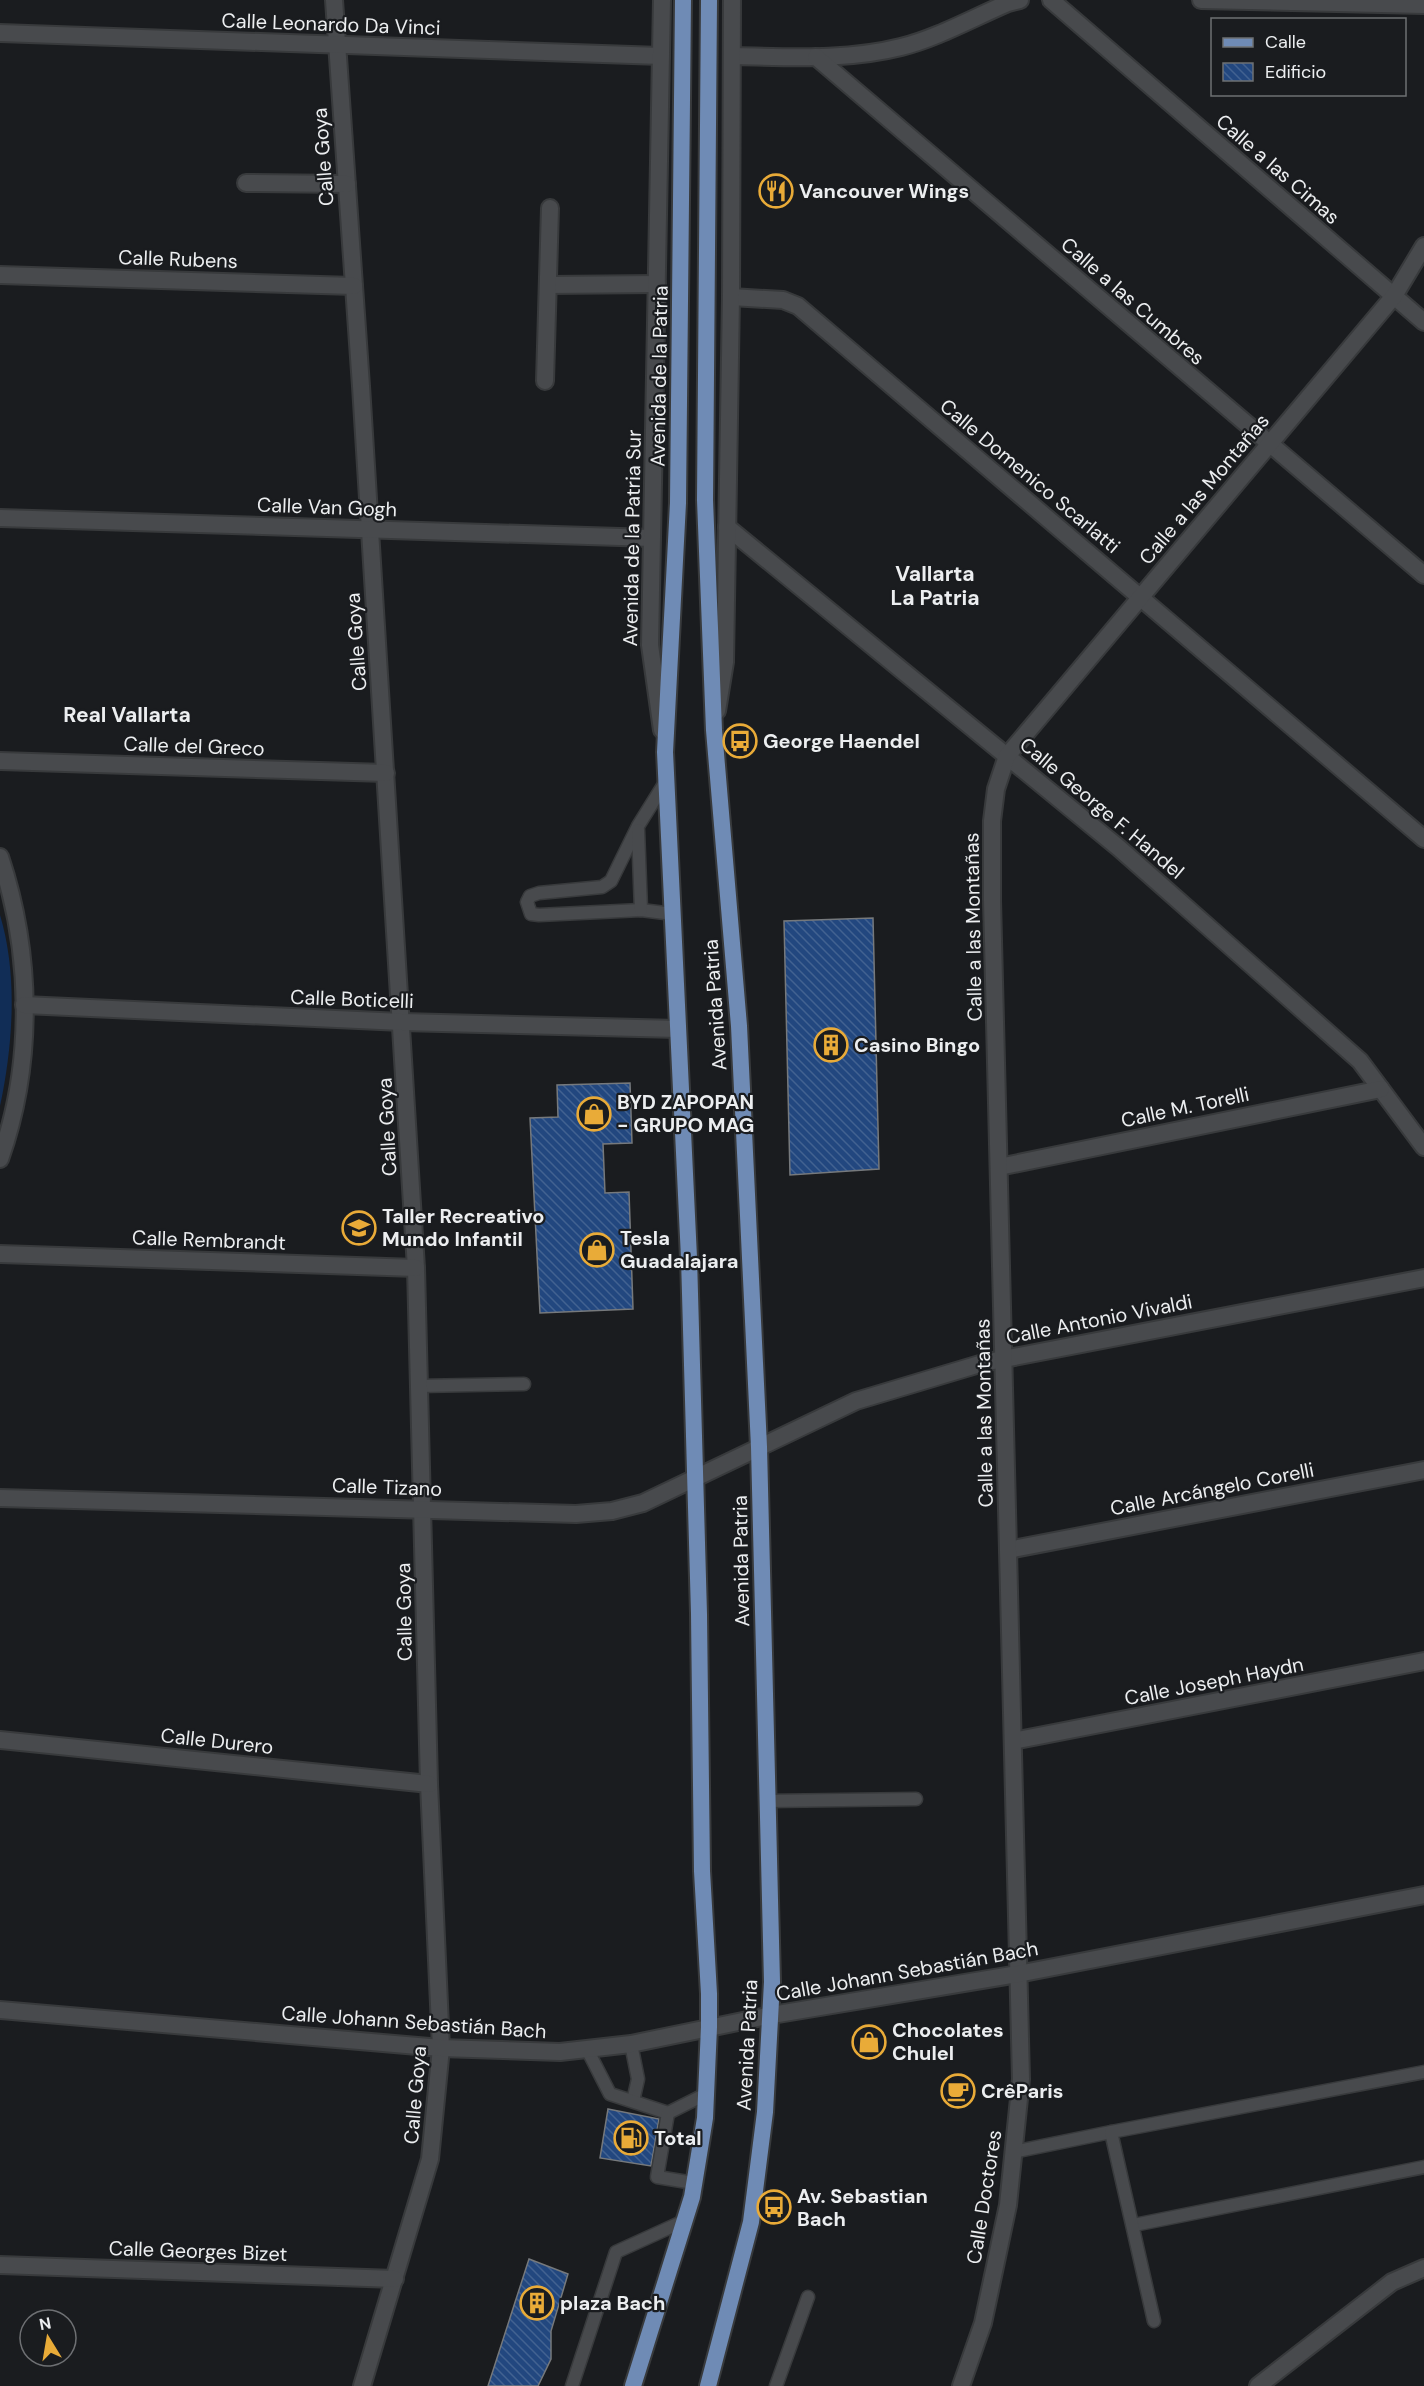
<svg xmlns="http://www.w3.org/2000/svg" width="1424" height="2386" font-family="'DM Sans',sans-serif">
	<style>
		.park { fill: #112d56 }
		.building { fill: url(#building-back-hatch); stroke: #76797c; stroke-width: 1.5 }
		.lines { fill: none; stroke-linecap: round; stroke-linejoin: round }
		.service-casing { stroke: #383a3c; stroke-width: 15 }
		.minor-casing { stroke: #383a3c; stroke-width: 20 }
		.tertiary-casing { stroke: #383a3c; stroke-width: 20 }
		.primary-casing { stroke: #383a3c; stroke-width: 20 }
		.service { stroke: #484a4d; stroke-width: 12 }
		.minor { stroke: #484a4d; stroke-width: 16 }
		.tertiary { stroke: #484a4d; stroke-width: 16 }
		.primary { stroke: #6f8bb5; stroke-width: 16 }
		.labels { text-anchor: middle; dominant-baseline: central; stroke-width: 4.5; stroke-linejoin: round; paint-order: stroke }
		.street-label { font-size: 20px; fill: #eceef0; stroke: #1a1c1f }
		.poi-label { font-size: 20px; font-weight: bold; fill: #eceef0; stroke: #1a1c1f; text-anchor: start }
		.neighbourhood-label { font-size: 21px; font-weight: bold; fill: #eceef0; stroke: #1a1c1f }
	</style>
	<defs>
		<pattern id="building-back-hatch" width="6" height="6" patternUnits="userSpaceOnUse" patternTransform="scale(1.5)"><rect width="6" height="6" fill="#22477f"/><path d="M-1 5l2 2M0 0l6 6M5-1l2 2" fill="none" stroke="#426291"/></pattern>
	</defs>
	<rect width="100%" height="100%" fill="#1a1c1f"/>
	<!-- park -->
	<path class="park" d="M 0,915 C 18,975 13,1045 0,1106 Z"/>
	<!-- building -->
	<g class="building">
		<polygon points="873,918 879,1169 790,1175 784,921"/>
		<polygon points="630,1083 632,1143 603,1144 605,1193 629,1192 633,1309 540,1313 530,1118 558,1117 557,1085"/>
		<polygon points="608,2109 659,2119 651,2166 600,2158"/>
		<polygon points="529,2259 568,2274 551,2331 551,2359 538,2386 488,2386"/>
	</g>
	<g class="lines">
		<defs>
			<g id="service">
				<polyline points="666,781 638,826 611,881 602,887 539,893 530,896 527,902 531,914 539,915 641,910 673,914"/>
				<polyline points="638,830 641,910"/>
				<polyline points="419,1386 524,1384"/>
				<polyline points="768,1801 916,1799"/>
				<polyline points="631,2044 638,2079 633,2101"/>
				<polyline points="587,2049 610,2094 668,2113 706,2094"/>
				<polyline points="668,2113 657,2177 694,2183"/>
				<polyline points="1013,2152 1111,2132"/>
				<polyline points="1134,2225 1424,2167"/>
				<polyline points="1154,2321 1111,2132 1424,2072"/>
				<polyline points="572,2386 616,2252 684,2221"/>
				<polyline points="776,2386 808,2297"/>
			</g>
			<g id="minor">
				<polyline points="334,0 361,386 416,1268 429,1784 441,2048 430,2159 362,2386"/>
				<polyline points="1051,0 1424,322"/>
				<polyline points="1201,0 1424,5"/>
				<polyline points="0,33 661,56"/>
				<path d="M 732,56 C 788,57 846,61 901,47 C 935,39 975,17 1008,3 L 1020,0"/>
				<polyline points="816,57 1424,575"/>
				<polyline points="246,183 347,184"/>
				<polyline points="0,275 354,286"/>
				<polyline points="548,285 657,284"/>
				<polyline points="731,297 783,300 798,306 1424,839"/>
				<polyline points="545,381 550,208"/>
				<polyline points="0,518 652,538"/>
				<polyline points="727,527 1119,848 1360,1061 1424,1147"/>
				<polyline points="0,761 386,773"/>
				<path d="M 0,857 C 32,953 34,1063 0,1159"/>
				<polyline points="24,1005 402,1022 678,1029"/>
				<polyline points="999,1167 1381,1089"/>
				<polyline points="0,1254 416,1268"/>
				<polyline points="0,1498 576,1514 612,1511 643,1503 856,1401 983,1363 1424,1278"/>
				<polyline points="1008,1550 1424,1470"/>
				<polyline points="0,1740 429,1784"/>
				<polyline points="1013,1741 1424,1661"/>
				<polyline points="0,2265 395,2279"/>
				<polyline points="961,2386 983,2323 1008,2205 1021,2079 992,900 992,821 996,789 1007,756 1394,296 1424,246"/>
				<polyline points="1258,2386 1392,2282 1424,2268"/>
			</g>
			<g id="tertiary">
				<polyline points="662,0 650,645 662,730"/>
				<polyline points="717,711 725,662 731,297 732,0"/>
				<polyline points="0,2010 441,2048 560,2052 631,2044 772,2015 1018,1974 1424,1895"/>
			</g>
			<g id="primary">
				<polyline points="633,2386 692,2197 705,2118 709,2027 709,1994 702,1871 699,1614 689,1258 665,752 678,503 683,0"/>
				<polyline points="708,2386 751,2222 765,2112 772,1982 759,1447 739,1026 714,730 705,500 709,0"/>
			</g>
		</defs>
		<!-- service casing -->
		<use href="#service" class="service-casing"/>
		<!-- minor casing -->
		<use href="#minor" class="minor-casing"/>
		<!-- tertiary casing -->
		<use href="#tertiary" class="tertiary-casing"/>
		<!-- primary casing -->
		<use href="#primary" class="primary-casing"/>
		<!-- service -->
		<use href="#service" class="service"/>
		<!-- minor -->
		<use href="#minor" class="minor"/>
		<!-- tertiary -->
		<use href="#tertiary" class="tertiary"/>
		<!-- primary -->
		<use href="#primary" class="primary"/>
	</g>
	<!-- icons -->
	<defs>
		<symbol id="restaurant-ring" viewBox="-11 -11 22 22"><circle r="9.5" fill="#1a1c1f" stroke="#e9ab38" stroke-width="1.5"/><path d="M-5-6h1v4h1v-4h1v4h1v-4h1v5L-1.5 .5V6h-2V.5L-5-1ZM5-6V6H3V1.5H1.5Q1.5-4 5-6Z" fill="#e9ab38"/></symbol>
		<symbol id="bus-ring" viewBox="-11 -11 22 22"><circle r="9.5" fill="#1a1c1f" stroke="#e9ab38" stroke-width="1.5"/><path d="M-5-6H5V4H4V6H2V4H-2V6H-4V4H-5ZM-3.5-4V0h7V-4ZM-3.5 1.2v1.5H-2V1.2ZM2 1.2v1.5H3.5V1.2Z" fill="#e9ab38"/></symbol>
		<symbol id="building-ring" viewBox="-11 -11 22 22"><circle r="9.5" fill="#1a1c1f" stroke="#e9ab38" stroke-width="1.5"/><path d="M-4-6H4V6H1V3H-1V6H-4ZM-2.5-4.3h1.7v1.8h-1.7ZM.8-4.3h1.7v1.8H.8ZM-2.5-1h1.7V.8h-1.7ZM.8-1h1.7V.8H.8Z" fill="#e9ab38"/></symbol>
		<symbol id="shop-ring" viewBox="-11 -11 22 22"><circle r="9.5" fill="#1a1c1f" stroke="#e9ab38" stroke-width="1.5"/><path d="M-5-2.5h2.3a2.7 3.5 0 0 1 5.4 0H5L5.5 6h-11ZM-1.5-2.5h3a1.5 2.3 0 0 0-3 0Z" fill="#e9ab38"/></symbol>
		<symbol id="school-ring" viewBox="-11 -11 22 22"><circle r="9.5" fill="#1a1c1f" stroke="#e9ab38" stroke-width="1.5"/><path d="M0-5L7-2L0 1L-7-2ZM-4 1L0 2.5L4 1V4Q0 6-4 4Z" fill="#e9ab38"/></symbol>
		<symbol id="cafe-ring" viewBox="-11 -11 22 22"><circle r="9.5" fill="#1a1c1f" stroke="#e9ab38" stroke-width="1.5"/><path d="M-5.5-4.5H6V0H3Q3 3.5 0 3.5H-2.5Q-5.5 3.5-5.5 0ZM3-3.2v2h1.7v-2ZM-6 4.5H4V6H-6Z" fill="#e9ab38"/></symbol>
		<symbol id="fuel-ring" viewBox="-11 -11 22 22"><circle r="9.5" fill="#1a1c1f" stroke="#e9ab38" stroke-width="1.5"/><path d="M-5.5-6h7V0h2V4h1.3V-2.5L3-4.5l.8-.8L6-3V5H2.5V1h-1V6h-7ZM-4.2-4.7v3.2H.2V-4.7Z" fill="#e9ab38"/></symbol>
	</defs>
	<g fill-rule="evenodd">
		<use href="#restaurant-ring" x="757" y="172" width="38" height="38"/>
		<use href="#bus-ring" x="721" y="722" width="38" height="38"/>
		<use href="#building-ring" x="812" y="1026" width="38" height="38"/>
		<use href="#shop-ring" x="575" y="1095" width="38" height="38"/>
		<use href="#school-ring" x="340" y="1209" width="38" height="38"/>
		<use href="#shop-ring" x="578" y="1231" width="38" height="38"/>
		<use href="#shop-ring" x="850" y="2023" width="38" height="38"/>
		<use href="#cafe-ring" x="939" y="2072" width="38" height="38"/>
		<use href="#fuel-ring" x="612" y="2119" width="38" height="38"/>
		<use href="#bus-ring" x="755" y="2188" width="38" height="38"/>
		<use href="#building-ring" x="518" y="2284" width="38" height="38"/>
	</g>
	<g class="labels">
		<!-- street labels -->
		<g class="street-label">
			<text transform="translate(331 24) rotate(2)">Calle Leonardo Da Vinci</text>
			<text transform="translate(323 157) rotate(-94)">Calle Goya</text>
			<text transform="translate(1278 169) rotate(41)">Calle a las Cimas</text>
			<text transform="translate(178 259) rotate(2)">Calle Rubens</text>
			<text transform="translate(1133 301) rotate(41)">Calle a las Cumbres</text>
			<text transform="translate(659 376) rotate(-89)">Avenida de la Patria</text>
			<text transform="translate(1030 476) rotate(40)">Calle Domenico Scarlatti</text>
			<text transform="translate(1204 489) rotate(-50)">Calle a las Montañas</text>
			<text transform="translate(327 507) rotate(2)">Calle Van Gogh</text>
			<text transform="translate(632 538) rotate(-89)">Avenida de la Patria Sur</text>
			<text transform="translate(356 642) rotate(-94)">Calle Goya</text>
			<text transform="translate(194 746) rotate(2)">Calle del Greco</text>
			<text transform="translate(1102 808) rotate(40)">Calle George F. Handel</text>
			<text transform="translate(973 927) rotate(-91)">Calle a las Montañas</text>
			<text transform="translate(352 999) rotate(2)">Calle Boticelli</text>
			<text transform="translate(715 1005) rotate(-94)">Avenida Patria</text>
			<text transform="translate(1185 1107) rotate(-12)">Calle M. Torelli</text>
			<text transform="translate(387 1127) rotate(-93)">Calle Goya</text>
			<text transform="translate(209 1240) rotate(2)">Calle Rembrandt</text>
			<text transform="translate(1099 1319) rotate(-11)">Calle Antonio Vivaldi</text>
			<text transform="translate(984 1413) rotate(-91)">Calle a las Montañas</text>
			<text transform="translate(387 1487) rotate(2)">Calle Tizano</text>
			<text transform="translate(1212 1489) rotate(-11)">Calle Arcángelo Corelli</text>
			<text transform="translate(741 1561) rotate(-91)">Avenida Patria</text>
			<text transform="translate(404 1612) rotate(-91)">Calle Goya</text>
			<text transform="translate(1214 1681) rotate(-11)">Calle Joseph Haydn</text>
			<text transform="translate(217 1741) rotate(6)">Calle Durero</text>
			<text transform="translate(907 1971) rotate(-10)">Calle Johann Sebastián Bach</text>
			<text transform="translate(414 2022) rotate(4)">Calle Johann Sebastián Bach</text>
			<text transform="translate(747 2045) rotate(-87)">Avenida Patria</text>
			<text transform="translate(415 2095) rotate(-85)">Calle Goya</text>
			<text transform="translate(984 2197) rotate(-81)">Calle Doctores</text>
			<text transform="translate(198 2251) rotate(2)">Calle Georges Bizet</text>
		</g>
		<!-- poi labels -->
		<g class="poi-label">
			<text x="799" y="191">Vancouver Wings</text>
			<text x="763" y="741">George Haendel</text>
			<text x="854" y="1045">Casino Bingo</text>
			<text x="617" y="1102">BYD ZAPOPAN<tspan x="617" dy="23">- GRUPO MAG</tspan></text>
			<text x="382" y="1216">Taller Recreativo<tspan x="382" dy="23">Mundo Infantil</tspan></text>
			<text x="620" y="1238">Tesla<tspan x="620" dy="23">Guadalajara</tspan></text>
			<text x="892" y="2030">Chocolates<tspan x="892" dy="23">Chulel</tspan></text>
			<text x="981" y="2091">CrêParis</text>
			<text x="654" y="2138">Total</text>
			<text x="797" y="2196">Av. Sebastian<tspan x="797" dy="23">Bach</tspan></text>
			<text x="560" y="2303">plaza Bach</text>
		</g>
		<!-- neighbourhood labels -->
		<g class="neighbourhood-label">
			<text x="935" y="574">Vallarta<tspan x="935" dy="24">La Patria</tspan></text>
			<text x="127" y="715">Real Vallarta</text>
		</g>
	</g>
	<!-- legend -->
	<rect x="1211" y="18" width="195" height="78" fill="#1a1c1f" stroke="#6e7073" stroke-width="1.5"/>
	<rect x="1223" y="38" width="30" height="9" fill="#6f8bb5" stroke="#6e7073" stroke-width="1.5"/>
	<text x="1265" y="48" font-size="18" fill="#eceef0">Calle</text>
	<rect x="1223" y="63" width="30" height="18" fill="url(#building-back-hatch)" stroke="#6e7073" stroke-width="1.5"/>
	<text x="1265" y="78" font-size="18" fill="#eceef0">Edificio</text>
	<!-- north arrow -->
	<g transform="translate(48 2338) rotate(349)"><circle r="28" fill="#1a1c1f" stroke="#6e7073" stroke-width="1.5"/>
	<path d="M0-4.5L10 22L0 15L-10 22Z" fill="#e9ab38"/>
	<text y="-9" font-size="16" font-weight="bold" text-anchor="middle" fill="#eceef0">N</text>
	</g>
</svg>
